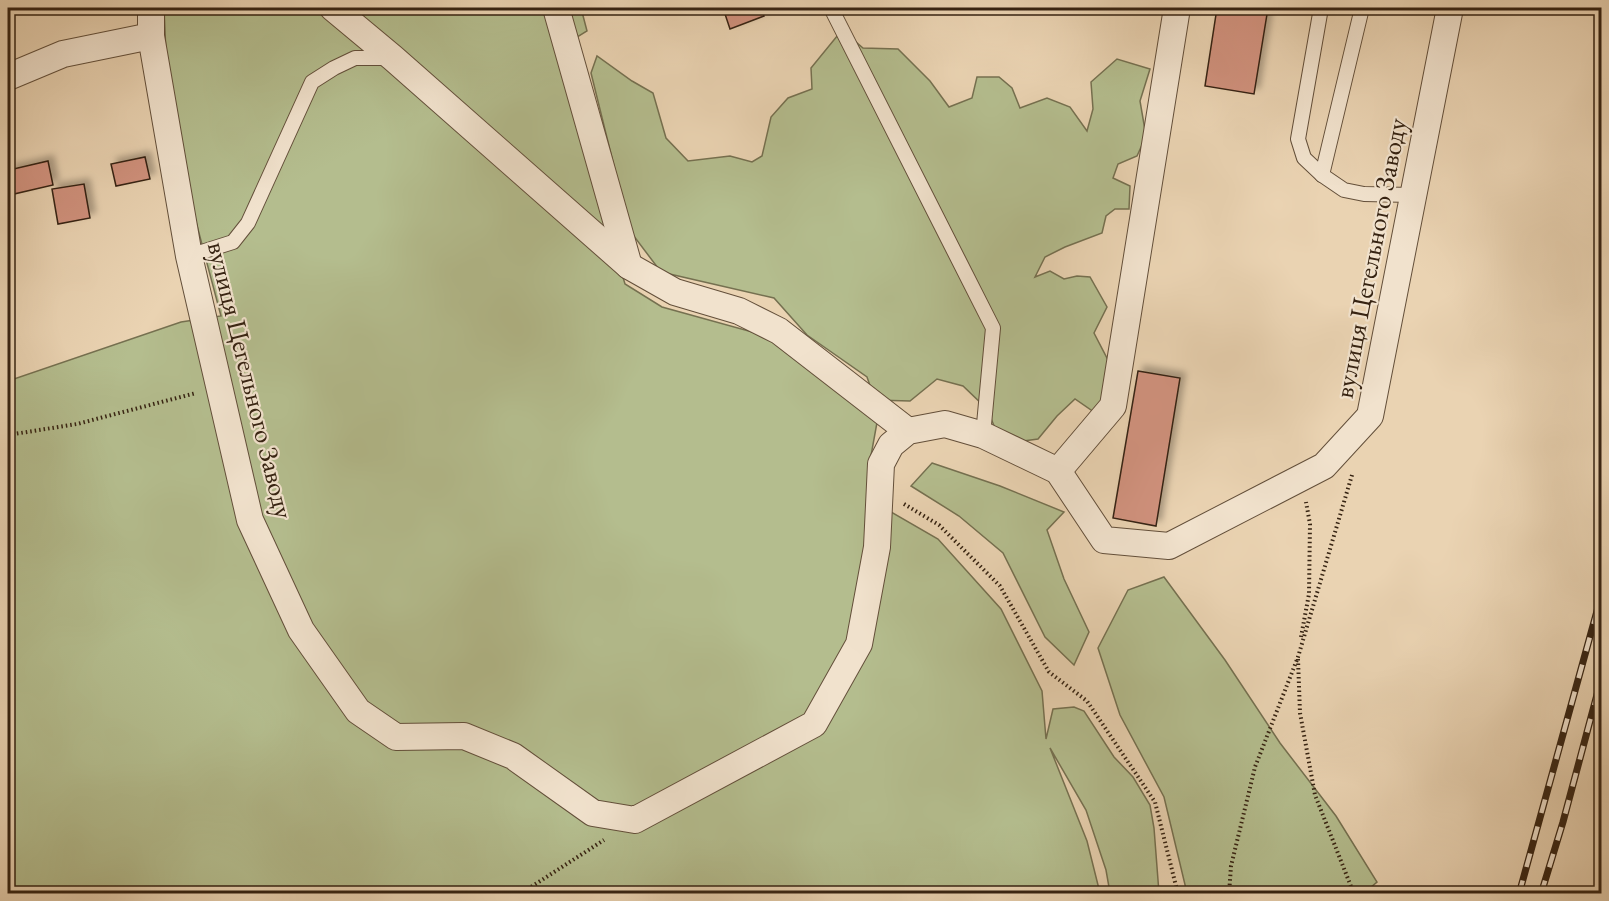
<svg xmlns="http://www.w3.org/2000/svg" width="1609" height="901" font-family="'EB Garamond',serif">
	<style>
		.green { fill: #b4bd8e; stroke: #757050; stroke-width: 1.5 }
		.building { fill: #d1927e; stroke: #362312; stroke-width: 1.5; filter: url(#shadow) }
		.lines { fill: none; stroke-linecap: round; stroke-linejoin: round }
		.service-casing { stroke: #634f3a; stroke-width: 16 }
		.minor-casing { stroke: #634f3a; stroke-width: 28 }
		.path { stroke: #362312; stroke-width: 4; stroke-dasharray: 1.5 3; stroke-linecap: butt }
		.service { stroke: #f1e2cd; stroke-width: 14 }
		.minor { stroke: #f1e2cd; stroke-width: 26 }
		.rail-casing { stroke: #362312; stroke-width: 7 }
		.rail { stroke: #f1e2cd; stroke-width: 4.5; stroke-dasharray: 14; stroke-linecap: butt }
		.labels { text-anchor: middle; dominant-baseline: central; stroke-width: 4.5; stroke-linejoin: round; paint-order: stroke }
		.street-label { font-size: 27px; fill: #362312; stroke: #f1e2cd }
	</style>
	<defs>
		<filter id="shadow"><feDropShadow dx="5.5" dy="-5.5" stdDeviation="3" flood-color="#0004"/></filter>
	</defs>
	<rect width="100%" height="100%" fill="#ead3b2"/>
	<filter id="stains"><feTurbulence type="fractalNoise" baseFrequency=".00333" numOctaves="4"/><feColorMatrix values="0 0 0 0 .2 0 0 0 0 .09 0 0 0 0 .02 0 0 0 .5 -.17"/></filter>
	<radialGradient id="worn" r=".72"><stop offset=".6" stop-color="#630" stop-opacity="0"/><stop offset="1" stop-color="#630" stop-opacity=".3"/></radialGradient>
	<!-- green -->
	<g class="green">
		<polygon points="164,8 321,8 337,22 356,8 581,8 587,31 556,50 625,284 662,307 770,337 878,417 870,461 872,501 938,539 1001,609 1042,691 1046,739 1053,709 1074,707 1084,711 1114,757 1133,777 1150,805 1154,828 1159,893 1110,893 1106,870 1086,810 1050,748 1087,841 1100,893 8,893 8,381 181,322 221,316 195,218 166,54"/>
		<polygon points="842,30 863,48 898,49 930,81 949,107 972,98 977,77 999,77 1012,88 1020,108 1047,98 1070,107 1087,131 1093,109 1091,82 1117,59 1150,69 1140,101 1146,136 1137,156 1118,164 1113,178 1130,186 1129,209 1115,209 1106,216 1102,233 1065,247 1045,257 1035,277 1050,271 1064,279 1077,276 1090,277 1107,307 1094,333 1110,364 1106,399 1094,412 1075,399 1057,416 1038,439 1016,442 995,428 987,409 963,386 937,379 910,401 875,400 867,377 807,335 774,298 661,272 630,231 591,73 597,56 632,81 653,93 666,138 688,161 730,156 752,162 762,156 771,117 788,98 812,89 811,68"/>
		<polygon points="932,463 1000,486 1064,512 1047,530 1064,579 1089,632 1074,665 1045,637 1003,553 959,516 911,486"/>
		<polygon points="1164,577 1225,660 1280,743 1336,816 1377,882 1364,893 1187,893 1164,797 1120,715 1098,648 1128,590"/>
	</g>
	<!-- building -->
	<g class="building">
		<polygon points="723,8 761,8 764,16 730,29"/>
		<polygon points="862,8 942,8 862,13"/>
		<polygon points="1217,8 1268,8 1254,94 1205,86"/>
		<polygon points="145,157 150,179 116,186 111,164"/>
		<polygon points="48,161 53,185 14,194 9,170"/>
		<polygon points="84,184 90,218 58,224 52,189"/>
		<polygon points="1138,371 1180,378 1156,526 1113,518"/>
	</g>
	<g class="lines">
		<defs>
			<g id="service">
				<polyline points="831,8 993,328 983,435"/>
				<polyline points="1321,8 1298,139 1304,158 1322,175 1344,190 1364,194 1412,195"/>
				<polyline points="1322,175 1362,8"/>
				<polyline points="189,256 233,242 248,223 312,82 334,68 355,58 391,58"/>
			</g>
			<g id="minor">
				<polyline points="151,8 151,36 189,256 250,520 301,630 358,711 396,737 464,736 513,756 593,813 635,820 814,724 859,644 877,547 881,464 891,445 908,431 945,424 983,435 1058,471 1104,540 1169,546 1324,466 1370,416 1450,8"/>
				<polyline points="333,8 393,58 629,266 675,292 739,311 779,331 908,431"/>
				<polyline points="556,8 629,266"/>
				<polyline points="8,77 63,54 151,36"/>
				<polyline points="1058,471 1113,406 1177,8"/>
			</g>
		</defs>
		<!-- service casing -->
		<use href="#service" class="service-casing"/>
		<!-- minor casing -->
		<use href="#minor" class="minor-casing"/>
		<!-- path -->
		<g class="path">
			<polyline points="8,435 77,424 196,393"/>
			<polyline points="904,504 939,525 1000,586 1049,672 1087,701 1155,802 1178,894"/>
			<polyline points="1301,637 1309,594 1310,524 1306,502"/>
			<polyline points="1298,659 1300,713 1315,795 1354,894"/>
			<polyline points="520,894 604,840"/>
			<polyline points="1229,894 1231,866 1255,767 1298,657 1352,475"/>
		</g>
		<!-- service -->
		<use href="#service" class="service"/>
		<!-- minor -->
		<use href="#minor" class="minor"/>
		<defs>
			<g id="rail">
				<polyline points="1519,894 1602,593"/>
				<polyline points="1541,894 1563,822 1602,676"/>
			</g>
		</defs>
		<!-- rail casing -->
		<use href="#rail" class="rail-casing"/>
		<!-- rail -->
		<use href="#rail" class="rail"/>
	</g>
	<g class="labels">
		<!-- street labels -->
		<g class="street-label">
			<text transform="translate(1370 258) rotate(-79)">вулиця Цегельного Заводу</text>
			<text transform="translate(251 380) rotate(76)">вулиця Цегельного Заводу</text>
		</g>
	</g>
	<!-- margin -->
	<rect width="1609" height="901" fill="none" stroke="#ead3b2" stroke-width="30"/>
	<rect x="9" y="9" width="1591" height="883" fill="none" stroke="#362312" stroke-width="3"/>
	<rect x="15" y="15" width="1579" height="871" fill="none" stroke="#362312" stroke-width="1.5"/>
	<rect width="100%" height="100%" filter="url(#stains)"/>
	<rect width="100%" height="100%" fill="url(#worn)"/>
</svg>
